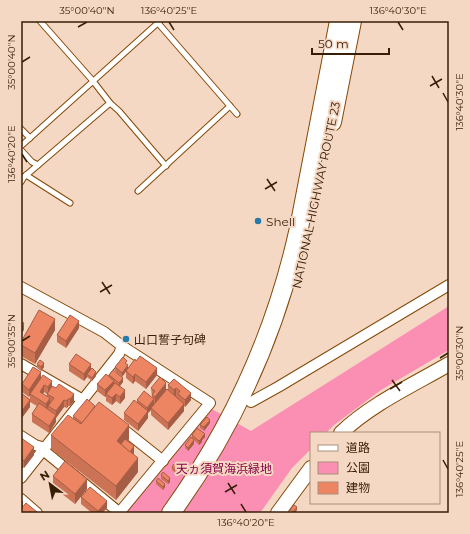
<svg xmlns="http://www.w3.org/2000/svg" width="470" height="534" font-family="Montserrat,'Noto Sans JP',sans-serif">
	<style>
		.green { fill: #fa8fb3 }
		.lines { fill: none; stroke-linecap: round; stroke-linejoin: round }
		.lane-casing { stroke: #854908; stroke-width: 7 }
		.street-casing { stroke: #854908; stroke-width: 12 }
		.secondary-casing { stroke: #854908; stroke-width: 16 }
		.highway-casing { stroke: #854908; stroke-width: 20 }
		.lane { stroke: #fff; stroke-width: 5 }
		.street { stroke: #fff; stroke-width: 10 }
		.secondary { stroke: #fff; stroke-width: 14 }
		.highway { stroke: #fff; stroke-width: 18 }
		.wall { fill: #cc7255; fill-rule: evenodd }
		.shaded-wall { fill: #a65d45 }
		.building { fill: #ed8563; stroke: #a65d45 }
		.ticks { fill: none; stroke: #381e07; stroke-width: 1.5 }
		.poi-dot { fill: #277aaa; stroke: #f5d8c3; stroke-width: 1.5 }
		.labels { text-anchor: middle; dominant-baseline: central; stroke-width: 4; stroke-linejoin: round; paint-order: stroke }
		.street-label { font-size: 12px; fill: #381e07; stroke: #f5d8c3 }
		.poi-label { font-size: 12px; fill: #381e07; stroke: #f5d8c3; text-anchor: start }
		.park-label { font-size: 12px; fill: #880047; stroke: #f5d8c3 }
		.neatline { fill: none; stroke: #381e07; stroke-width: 1.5 }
		.ticks-label { font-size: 10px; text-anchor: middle; fill: #381e07 }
	</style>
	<rect width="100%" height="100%" fill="#f5d8c3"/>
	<!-- green -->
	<polygon class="green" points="449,306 449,350 381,390 334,425 326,433 311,433 311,449 292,468 260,513 126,513 212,409 251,431"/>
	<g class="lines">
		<defs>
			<g id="lane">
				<polyline points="40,21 93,81 110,103 119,111 166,166"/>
				<polyline points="158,23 237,114"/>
				<polyline points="21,129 30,138"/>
				<polyline points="21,146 160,21"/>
				<polyline points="21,150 32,162 38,165"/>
				<polyline points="26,175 70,203"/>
				<polyline points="21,182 24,177 110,103"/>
				<polyline points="138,191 230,106"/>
			</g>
			<g id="street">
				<polyline points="21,287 104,332 122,346 210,403 119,513"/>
				<polyline points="21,364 83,400"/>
				<polyline points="251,402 278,387 449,285"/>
				<polyline points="119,426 163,461"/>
				<polyline points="21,436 35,445 45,448"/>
				<polyline points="43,450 120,513"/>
				<polyline points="21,478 119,354 122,346"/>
				<polyline points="21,499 37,513"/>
			</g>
			<g id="secondary">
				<path d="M 341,433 C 371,404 413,385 449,364"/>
				<polyline points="278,513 311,468"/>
			</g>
			<g id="highway">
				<polyline points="332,122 352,21"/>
				<path d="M 171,513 C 234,426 276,333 299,228 L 339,21"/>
			</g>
		</defs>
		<!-- lane casing -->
		<use href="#lane" class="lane-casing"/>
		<!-- street casing -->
		<use href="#street" class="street-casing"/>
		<!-- secondary casing -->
		<use href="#secondary" class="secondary-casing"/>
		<!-- highway casing -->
		<use href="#highway" class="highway-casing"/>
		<!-- lane -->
		<use href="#lane" class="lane"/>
		<!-- street -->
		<use href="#street" class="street"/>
		<!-- secondary -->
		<use href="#secondary" class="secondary"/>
		<!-- highway -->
		<use href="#highway" class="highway"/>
	</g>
	<!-- wall -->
	<g class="wall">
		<polygon points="79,328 66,348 57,342 57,335"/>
		<polygon points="55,330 35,364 21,356 21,342"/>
		<polygon points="37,364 44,367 41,371 37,368"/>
		<polygon points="69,364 91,369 96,376 92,381 87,377 84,381 69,371"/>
		<polygon points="127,364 128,369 157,375 146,389 135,381 133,384 126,378 126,371 122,377 115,371 115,367"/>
		<polygon points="109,375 123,382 120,386 125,398 120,404 116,401 112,405 106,401 106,396 105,397 97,391 97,384 109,376"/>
		<path d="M 41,378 L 52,387 L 74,401 L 70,406 L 68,406 L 67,408 L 64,407 L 56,418 L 56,422 L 49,433 L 32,422 L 32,414 L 37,406 L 30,402 L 30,407 L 21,419 L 21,393 L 30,399 L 30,395 L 29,397 L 22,392 L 22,384 ZM 44,392 L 47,394 L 47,396 L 43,394 Z"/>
		<polygon points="174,379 191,400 185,407 184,406 184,411 168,430 151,415 151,410 148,413 148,418 138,431 124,420 124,413 137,402 137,400 152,397 151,388 166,389 168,391 168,385"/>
		<polygon points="73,416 129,439 128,441 134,453 133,454 138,472 116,500 51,449 51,435 73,418"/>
		<polygon points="210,423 204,431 200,428 200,425"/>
		<polygon points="192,435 205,437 202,440 202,442 199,445 194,440 194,444 188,451 185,448 185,445 192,438"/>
		<polygon points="21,438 34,455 24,468 22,466 21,468"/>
		<polygon points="172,467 181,473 179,476 172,470"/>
		<polygon points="161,475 170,482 168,484 161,479"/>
		<polygon points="53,476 87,489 75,504 53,487"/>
		<polygon points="156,481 165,487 163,490 156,484"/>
		<polygon points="81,497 107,508 102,513 92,513 81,504"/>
	</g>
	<!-- shaded-wall -->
	<g class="shaded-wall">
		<polygon points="55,319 55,330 35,364 35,353"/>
		<polygon points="79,321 79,328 66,348 66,341"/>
		<polygon points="24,323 24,330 21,334 21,327"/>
		<polygon points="44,363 44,367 41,371 41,367"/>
		<polygon points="91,364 91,371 87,374 87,377 84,381 84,374"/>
		<polygon points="128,365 128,369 122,377 122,373"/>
		<polygon points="157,368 157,375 146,389 146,382"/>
		<polygon points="41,372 41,380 29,397 29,390"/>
		<polygon points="96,372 96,376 92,381 92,378"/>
		<polygon points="135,374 135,381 133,384 133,377"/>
		<polygon points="123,378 123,382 119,387 119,383"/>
		<polygon points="52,381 52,388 48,395 48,387"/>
		<polygon points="114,381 114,388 106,394 106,396 105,397 105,390"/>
		<polygon points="166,383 166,390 155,405 155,397"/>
		<polygon points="44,385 44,392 40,399 40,392"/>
		<polygon points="176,388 176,395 174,397 174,390"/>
		<polygon points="125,390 125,398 120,404 120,397"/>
		<polygon points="191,393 191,400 185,407 185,400"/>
		<polygon points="74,394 74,401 70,406 70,399"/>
		<polygon points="116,394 116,401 112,405 112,398"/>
		<polygon points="50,398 50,405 48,406 48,407 46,411 46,404"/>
		<polygon points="68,399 68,406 67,408 67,401"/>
		<polygon points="154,399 154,406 151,408 151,410 148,413 148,418 138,431 138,424 147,413 147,408"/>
		<polygon points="30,400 30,407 21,419 21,412"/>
		<polygon points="64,400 64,407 56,418 56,411"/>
		<polygon points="184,404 184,411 168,430 168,423"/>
		<polygon points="56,415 56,422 49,433 49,426"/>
		<polygon points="210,420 210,423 204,431 204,427"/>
		<polygon points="129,425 129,439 121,449 117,441"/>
		<polygon points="205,434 205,437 202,440 202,442 199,445 199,441"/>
		<polygon points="194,440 194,444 188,451 188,448"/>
		<polygon points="134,446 134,453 128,461 128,454"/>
		<polygon points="34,447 34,455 24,468 24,461"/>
		<polygon points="22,456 22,466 21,468 21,457"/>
		<polygon points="138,458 138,472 116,500 116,486"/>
		<polygon points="181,469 181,473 179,476 179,472"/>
		<polygon points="170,478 170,482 168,484 168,481"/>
		<polygon points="87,479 87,489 75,504 75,494"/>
		<polygon points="165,484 165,487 163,490 163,487"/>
		<polygon points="107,501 107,508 102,513 98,513 98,511"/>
		<polygon points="23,502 23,509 21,512 21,505"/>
		<polygon points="297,507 297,510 295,513 293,513"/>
	</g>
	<!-- building -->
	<g class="building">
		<polygon points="39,310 55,319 35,353 21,345 21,342"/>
		<polygon points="70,315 79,321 66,341 57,335"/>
		<polygon points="21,321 24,323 21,327"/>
		<polygon points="76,354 91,364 84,374 69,364"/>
		<polygon points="140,356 157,368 146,382 135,374 133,377 126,371 135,359 136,361"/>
		<polygon points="123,357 127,361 125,363 128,365 122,373 115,367"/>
		<polygon points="40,360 44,363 41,367 37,364"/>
		<polygon points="33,367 41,372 29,390 22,384"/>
		<polygon points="92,368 96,372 92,378 87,374"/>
		<polygon points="113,370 123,378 119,383 109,375"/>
		<polygon points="106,374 114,381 105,390 97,384"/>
		<polygon points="43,375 52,381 48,387 44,385 40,392 50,398 46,404 30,394"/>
		<polygon points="160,377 166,383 155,397 152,395 155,391 151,388"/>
		<polygon points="174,379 191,393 185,400 178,394 180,391 176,388 174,390 168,385"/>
		<polygon points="115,383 125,390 120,397 116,394 112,398 106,394"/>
		<polygon points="59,384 74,394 70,399 68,399 67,401 64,400 56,411 48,406 54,398 47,394 52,386 56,388"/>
		<polygon points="167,389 184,404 168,423 151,408"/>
		<polygon points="144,391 154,399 147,408 137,400"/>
		<polygon points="21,393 30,400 21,412"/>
		<polygon points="87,399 95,406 82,423 73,416"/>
		<polygon points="134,400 148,411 138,424 124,413"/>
		<polygon points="99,402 129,425 117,441 138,458 116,486 51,435 68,415 81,424"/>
		<polygon points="39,403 56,415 49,426 32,414"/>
		<polygon points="207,417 210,420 204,427 200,425"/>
		<polygon points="197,428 205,434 202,437 202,438 199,441 192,435"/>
		<polygon points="191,437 194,440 188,448 185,445"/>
		<polygon points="21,438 34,447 24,461 22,459 22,456 21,455"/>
		<polygon points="125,439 134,446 130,452 121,444"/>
		<polygon points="65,461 87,479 75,494 53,476"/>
		<polygon points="174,464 181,469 179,472 172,467"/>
		<polygon points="163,472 170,478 168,481 161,475"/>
		<polygon points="158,478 165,484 163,487 156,481"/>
		<polygon points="90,487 107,501 98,511 81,497"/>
		<polygon points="21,500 23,502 21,505"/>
		<polygon points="26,503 37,512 36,513 21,513 21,509"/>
		<polygon points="294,505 297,507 293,512 290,510"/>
	</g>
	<!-- ticks -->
	<path class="ticks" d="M 169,22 L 174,30M 398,22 L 403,30M 78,27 L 87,22M 22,62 L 30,57M 432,76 L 439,88M 430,86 L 442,79M 443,93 L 448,102M 22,154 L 27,162M 267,179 L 275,191M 265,189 L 277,182M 102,282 L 110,294M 100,292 L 112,285M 22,341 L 30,336M 440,358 L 448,353M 392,380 L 400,391M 390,389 L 402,382M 443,460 L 448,469M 228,483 L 235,494M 225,492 L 237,485M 241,504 L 246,512"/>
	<!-- markers -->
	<g class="poi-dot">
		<circle cx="258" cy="221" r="4"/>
		<circle cx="126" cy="339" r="4"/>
	</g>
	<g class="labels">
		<!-- street labels -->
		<g class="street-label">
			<text transform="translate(316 195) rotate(-78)">NATIONAL HIGHWAY ROUTE 23</text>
		</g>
		<!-- poi labels -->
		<g class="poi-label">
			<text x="266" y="221">Shell</text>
			<text x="134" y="339">山口誓子句碑</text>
		</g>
		<!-- park labels -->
		<g class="park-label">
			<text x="224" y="468">天ヵ須賀海浜緑地</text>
		</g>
	</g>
	<!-- border -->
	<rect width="470" height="534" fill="none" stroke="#f5d8c3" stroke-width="44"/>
	<!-- legend -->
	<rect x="310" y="432" width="130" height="72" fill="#f5d8c3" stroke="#a98e78"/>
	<rect x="318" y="445" width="20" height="6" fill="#ffffff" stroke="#a98e78"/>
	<text x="346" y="452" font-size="12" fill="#381e07">道路</text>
	<rect x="318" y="462" width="20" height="12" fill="#fa8fb3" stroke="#a98e78"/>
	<text x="346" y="472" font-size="12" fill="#381e07">公園</text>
	<rect x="318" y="482" width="20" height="12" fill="#ed8563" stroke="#a98e78"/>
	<text x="346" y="492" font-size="12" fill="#381e07">建物</text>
	<!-- north arrow -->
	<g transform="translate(50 484) rotate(328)" stroke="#f5d8c3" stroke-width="3" paint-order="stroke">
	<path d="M0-3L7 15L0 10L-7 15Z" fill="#381e07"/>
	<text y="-6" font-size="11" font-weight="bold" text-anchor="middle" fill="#381e07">N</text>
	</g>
	<!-- scale -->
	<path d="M312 48v6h77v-6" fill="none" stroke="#381e07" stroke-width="2"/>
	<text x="318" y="48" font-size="12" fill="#381e07" stroke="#f5d8c3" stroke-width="3" paint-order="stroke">50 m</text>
	<rect x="22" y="22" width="426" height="490" class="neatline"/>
	<g class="ticks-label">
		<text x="87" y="14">35°00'40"N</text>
		<text x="169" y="14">136°40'25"E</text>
		<text x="398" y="14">136°40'30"E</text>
		<text transform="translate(11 62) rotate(-90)" y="4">35°00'40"N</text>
		<text transform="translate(459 102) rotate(-90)" y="4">136°40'30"E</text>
		<text transform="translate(11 154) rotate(-90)" y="4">136°40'20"E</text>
		<text transform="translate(11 341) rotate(-90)" y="4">35°00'35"N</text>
		<text transform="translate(459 353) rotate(-90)" y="4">35°00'30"N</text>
		<text transform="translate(459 469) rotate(-90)" y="4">136°40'25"E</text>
		<text x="246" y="526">136°40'20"E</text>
	</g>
</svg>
